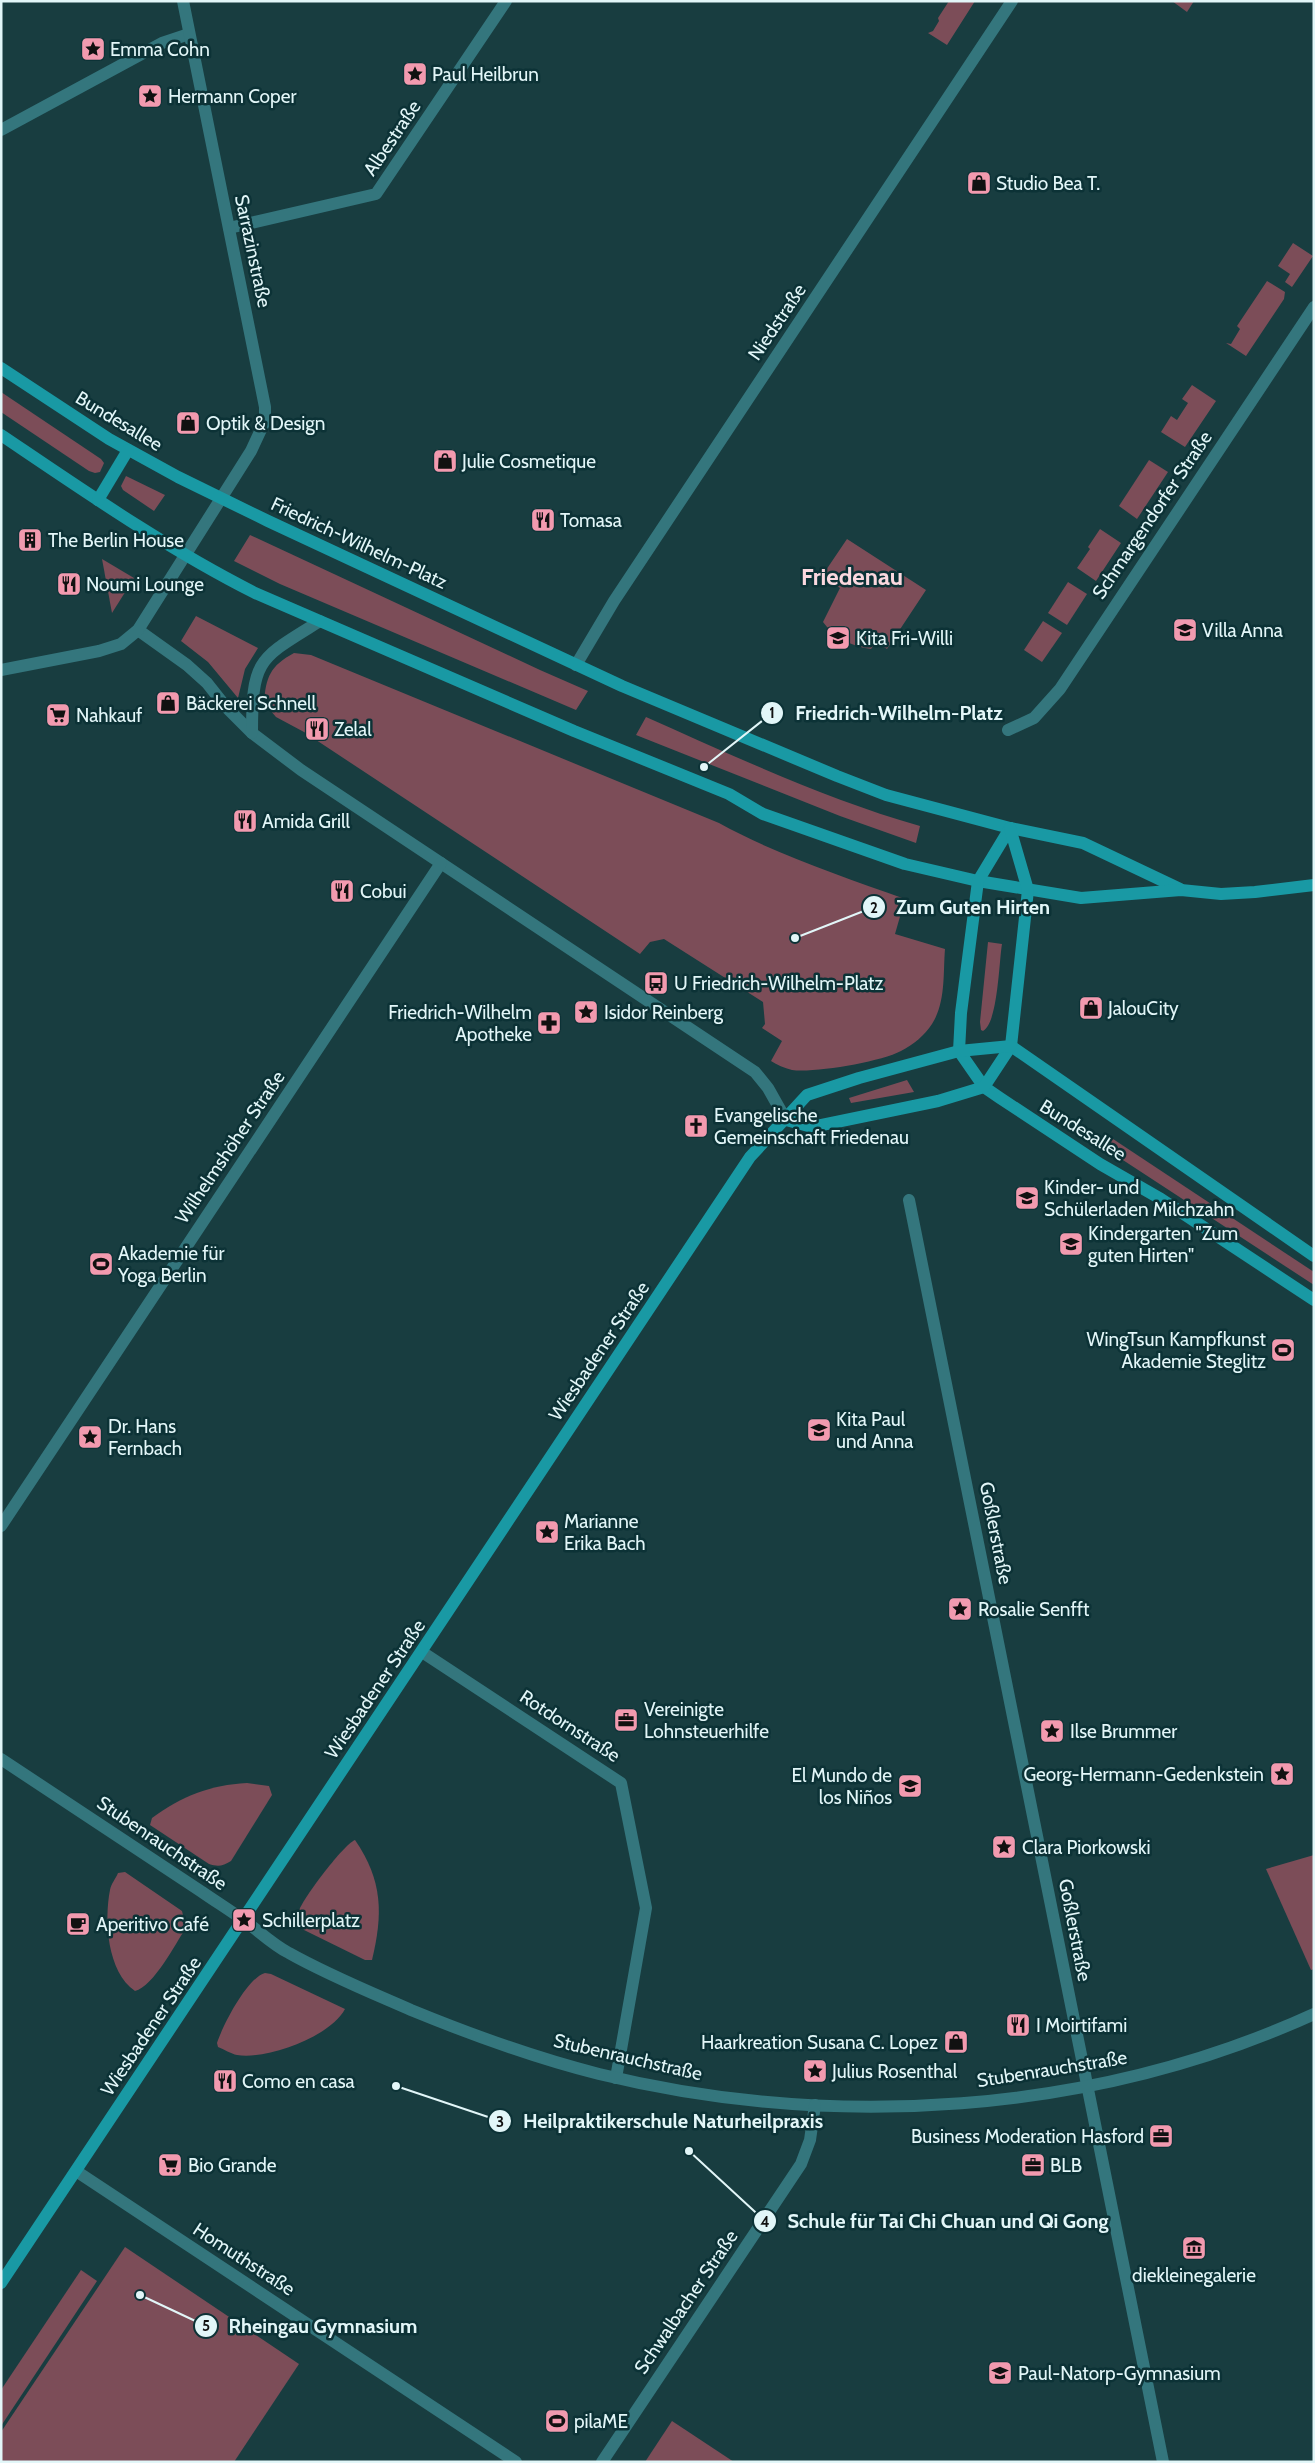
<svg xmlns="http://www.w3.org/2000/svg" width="1315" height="2463" font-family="Cabin,sans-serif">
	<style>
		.green { fill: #7c4d58 }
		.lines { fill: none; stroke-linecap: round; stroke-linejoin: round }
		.street { stroke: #34767d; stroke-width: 12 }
		.secondary { stroke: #1999a4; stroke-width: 12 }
		.labels { text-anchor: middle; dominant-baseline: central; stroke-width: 5; stroke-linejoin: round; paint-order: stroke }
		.poi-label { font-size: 19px; fill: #e2f6f8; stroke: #0c3236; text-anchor: start }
		.street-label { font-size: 19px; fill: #e2f6f8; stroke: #0c3236 }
		.district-label { font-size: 24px; font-weight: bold; fill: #fbd8df; stroke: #0c3236 }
		.leader { fill: none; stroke: #e2f6f8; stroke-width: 2 }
		.callout-dot { fill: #e2f6f8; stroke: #0c3236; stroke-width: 2 }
		.mark-label { font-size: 15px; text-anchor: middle; font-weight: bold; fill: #111 }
		.callout-label { font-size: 20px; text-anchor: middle; font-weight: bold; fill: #e2f6f8; stroke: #0c3236; stroke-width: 5; stroke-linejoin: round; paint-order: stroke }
	</style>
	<rect width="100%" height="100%" fill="#183d40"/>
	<!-- green -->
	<g class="green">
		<polygon points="949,1 975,1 947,45 928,33 933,31 939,21 938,18"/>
		<polygon points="1172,1 1194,1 1187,12"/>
		<polygon points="1293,243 1313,256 1292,287 1285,282 1290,274 1278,266"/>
		<polygon points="1267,281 1285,292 1284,299 1246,356 1226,343 1231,344 1240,329 1237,326"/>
		<polygon points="1192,385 1216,401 1185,447 1161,432 1171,416 1177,420 1188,403 1182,399"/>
		<polygon points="1,392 101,459 104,463 100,472 95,473 89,471 1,412"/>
		<polygon points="1149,460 1168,472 1137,519 1119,506"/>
		<polygon points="126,476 165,495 154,511 123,490 121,486"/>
		<polygon points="1100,529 1121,543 1096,581 1077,568 1090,549 1088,547"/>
		<polygon points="250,535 540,670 588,691 576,710 280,584 234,561"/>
		<path d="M 847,539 L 926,590 L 887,649 L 876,642 L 871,649 C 850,646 835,638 823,622 L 840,588 L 822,576 Z"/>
		<polygon points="102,559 134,578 112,613"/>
		<polygon points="1068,582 1087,594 1067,625 1048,613"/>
		<polygon points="196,616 258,648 245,669 238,698 208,662 181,641"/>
		<polygon points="1043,621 1062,633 1042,662 1024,650"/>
		<path d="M 294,653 L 311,655 L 719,823 C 777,855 842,876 905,899 L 895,934 L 945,949 C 943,974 946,1002 932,1024 C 925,1035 913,1045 901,1051 C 880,1062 815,1073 792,1070 C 784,1068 777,1065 771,1061 L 782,1041 L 762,1028 L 765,1024 L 763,1002 L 664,939 L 650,942 L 640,954 L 304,732 L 276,717 L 264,703 C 266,677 270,666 294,653 Z"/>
		<path d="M 646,717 C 736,757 826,799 920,826 L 916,843 L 840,816 L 636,735 Z"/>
		<path d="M 988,942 L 1002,944 C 999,961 998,1023 983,1031 L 981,1030 L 980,1022 Z"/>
		<polygon points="907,1080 914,1092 851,1103 849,1098"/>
		<polygon points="1105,1137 1110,1137 1314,1272 1314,1285 1103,1147 1102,1141"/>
		<path d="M 247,1783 L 269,1786 L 272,1795 L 231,1861 C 223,1866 218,1867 209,1864 L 150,1825 L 152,1818 C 182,1796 210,1785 247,1783 Z"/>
		<path d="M 355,1840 C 383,1881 383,1914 372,1960 L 365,1960 L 304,1930 C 300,1924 297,1916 300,1908 C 306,1895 343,1845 355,1840 Z"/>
		<polygon points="1314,1855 1314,1969 1311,1970 1266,1869"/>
		<path d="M 125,1872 L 182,1911 L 186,1928 C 175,1944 154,1986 135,1991 C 107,1972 104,1920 110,1890 C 111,1884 116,1878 118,1873 Z"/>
		<path d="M 265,1973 L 271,1974 L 345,2009 C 330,2037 267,2060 237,2055 C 231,2054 224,2049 218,2047 L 217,2043 C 223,2025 247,1978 265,1973 Z"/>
		<polygon points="125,2247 299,2364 234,2462 1,2462 1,2432"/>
		<polygon points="81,2270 97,2281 1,2426 1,2390"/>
		<polygon points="672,2421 734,2462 645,2462"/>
	</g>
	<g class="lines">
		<!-- street -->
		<g class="street">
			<polyline points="1,130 162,43 189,34"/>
			<polyline points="229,228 376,194 506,1"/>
			<polyline points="138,630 187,665 207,683 226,707 252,733 301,770 755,1072 768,1088 786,1120"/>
			<polyline points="576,665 614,601 1012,1"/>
			<polyline points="1,670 99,651 121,644 138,630 251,451 265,421 265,407 183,1"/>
			<polyline points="1008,730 1034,718 1060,689 1314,307"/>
			<path d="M 252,733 C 252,658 259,659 320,621"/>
			<polyline points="909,1200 1163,2462"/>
			<polyline points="1,1526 441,863"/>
			<polyline points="422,1652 621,1783 646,1908 616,2078"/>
			<path d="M 1,1759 C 68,1804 135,1848 202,1892 C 218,1903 234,1913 249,1924 C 262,1934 275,1946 289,1953 C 328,1975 370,1992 411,2010 C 472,2035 535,2058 599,2074 C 833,2131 1093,2115 1314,2014"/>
			<polyline points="76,2171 516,2462"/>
			<polyline points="602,2462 801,2164 810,2140 815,2105"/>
		</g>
		<!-- secondary -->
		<g class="secondary">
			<polyline points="1,368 109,439 178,477 268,521 622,686 837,776 886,795 1010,828 1083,843 1180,889"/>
			<path d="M 1,435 C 84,491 166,548 255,593 L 574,731 L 729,794 L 763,814 L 905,864 L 978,881 L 1081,898 L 1181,890 L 1221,894 L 1255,892 L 1314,885"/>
			<polyline points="98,500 128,450"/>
			<polyline points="1010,828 978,881 961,1013 959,1051 984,1087 1000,1098 1100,1164 1161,1199 1314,1300"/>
			<polyline points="1011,1046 1314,1256"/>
			<polyline points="786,1120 812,1127 938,1101 984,1087 1011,1046 1028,890 1010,828"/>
			<polyline points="1,2283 750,1157 807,1095 859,1078 959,1051 1011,1046"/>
		</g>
	</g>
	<!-- icons -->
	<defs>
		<symbol id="sight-square" viewBox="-11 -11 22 22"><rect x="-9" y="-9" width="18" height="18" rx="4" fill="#f29aaf" stroke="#0c3236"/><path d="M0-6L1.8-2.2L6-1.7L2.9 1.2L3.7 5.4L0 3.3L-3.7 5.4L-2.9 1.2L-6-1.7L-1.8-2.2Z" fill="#111"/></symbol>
		<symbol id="shop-square" viewBox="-11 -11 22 22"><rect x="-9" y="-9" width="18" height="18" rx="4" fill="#f29aaf" stroke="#0c3236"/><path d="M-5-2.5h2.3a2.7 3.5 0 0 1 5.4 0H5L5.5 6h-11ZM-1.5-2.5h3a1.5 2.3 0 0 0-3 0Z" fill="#111"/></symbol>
		<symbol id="restaurant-square" viewBox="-11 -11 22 22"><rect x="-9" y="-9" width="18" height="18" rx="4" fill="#f29aaf" stroke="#0c3236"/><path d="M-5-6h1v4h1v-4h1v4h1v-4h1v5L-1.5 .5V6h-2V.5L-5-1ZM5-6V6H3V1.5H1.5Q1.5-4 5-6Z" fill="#111"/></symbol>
		<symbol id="building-square" viewBox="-11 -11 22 22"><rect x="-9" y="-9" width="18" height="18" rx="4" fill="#f29aaf" stroke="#0c3236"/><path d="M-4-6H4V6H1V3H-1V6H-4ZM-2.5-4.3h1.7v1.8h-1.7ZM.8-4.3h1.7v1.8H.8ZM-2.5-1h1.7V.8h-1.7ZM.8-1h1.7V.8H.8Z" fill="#111"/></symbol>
		<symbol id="school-square" viewBox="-11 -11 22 22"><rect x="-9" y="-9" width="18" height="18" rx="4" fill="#f29aaf" stroke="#0c3236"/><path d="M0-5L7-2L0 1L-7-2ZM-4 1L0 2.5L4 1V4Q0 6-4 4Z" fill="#111"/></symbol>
		<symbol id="supermarket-square" viewBox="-11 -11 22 22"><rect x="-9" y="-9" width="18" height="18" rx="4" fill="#f29aaf" stroke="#0c3236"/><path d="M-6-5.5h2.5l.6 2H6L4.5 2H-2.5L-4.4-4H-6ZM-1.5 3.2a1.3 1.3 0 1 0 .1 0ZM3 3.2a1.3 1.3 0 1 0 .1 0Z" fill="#111"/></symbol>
		<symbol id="bus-square" viewBox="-11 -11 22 22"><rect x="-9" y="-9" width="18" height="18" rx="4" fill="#f29aaf" stroke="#0c3236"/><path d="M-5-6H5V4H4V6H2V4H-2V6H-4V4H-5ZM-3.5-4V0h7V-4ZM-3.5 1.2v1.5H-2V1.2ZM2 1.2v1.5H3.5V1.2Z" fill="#111"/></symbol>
		<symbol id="pharmacy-square" viewBox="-11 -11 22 22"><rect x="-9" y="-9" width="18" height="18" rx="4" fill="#f29aaf" stroke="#0c3236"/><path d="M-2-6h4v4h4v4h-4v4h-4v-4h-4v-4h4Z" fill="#111"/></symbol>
		<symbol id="church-square" viewBox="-11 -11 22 22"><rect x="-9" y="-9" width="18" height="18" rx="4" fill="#f29aaf" stroke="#0c3236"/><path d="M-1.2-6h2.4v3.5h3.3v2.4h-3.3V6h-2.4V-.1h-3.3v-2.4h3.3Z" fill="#111"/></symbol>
		<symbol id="stadium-square" viewBox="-11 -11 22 22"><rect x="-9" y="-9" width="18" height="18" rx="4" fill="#f29aaf" stroke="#0c3236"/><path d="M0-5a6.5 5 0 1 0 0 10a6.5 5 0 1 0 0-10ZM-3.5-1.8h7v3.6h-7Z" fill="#111"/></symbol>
		<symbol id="office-square" viewBox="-11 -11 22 22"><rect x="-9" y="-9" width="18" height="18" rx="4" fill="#f29aaf" stroke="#0c3236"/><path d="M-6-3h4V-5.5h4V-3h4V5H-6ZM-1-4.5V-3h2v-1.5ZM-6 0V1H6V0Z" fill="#111"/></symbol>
		<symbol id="cafe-square" viewBox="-11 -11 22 22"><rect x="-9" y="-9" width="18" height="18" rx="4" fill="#f29aaf" stroke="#0c3236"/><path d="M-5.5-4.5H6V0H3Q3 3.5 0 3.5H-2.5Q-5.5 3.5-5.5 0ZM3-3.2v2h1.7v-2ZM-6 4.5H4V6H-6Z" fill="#111"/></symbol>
		<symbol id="museum-square" viewBox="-11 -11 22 22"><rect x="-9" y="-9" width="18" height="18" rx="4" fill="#f29aaf" stroke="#0c3236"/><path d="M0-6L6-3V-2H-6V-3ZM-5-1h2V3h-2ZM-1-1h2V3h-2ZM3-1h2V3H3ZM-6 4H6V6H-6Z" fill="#111"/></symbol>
	</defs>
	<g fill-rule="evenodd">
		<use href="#sight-square" x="79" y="35" width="28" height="28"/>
		<use href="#sight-square" x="401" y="60" width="28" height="28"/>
		<use href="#sight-square" x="136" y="82" width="28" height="28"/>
		<use href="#shop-square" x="965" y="169" width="28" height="28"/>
		<use href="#shop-square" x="174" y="409" width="28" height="28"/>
		<use href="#shop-square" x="431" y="447" width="28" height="28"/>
		<use href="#restaurant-square" x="529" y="506" width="28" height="28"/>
		<use href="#building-square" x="16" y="526" width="28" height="28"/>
		<use href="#restaurant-square" x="55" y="570" width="28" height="28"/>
		<use href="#school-square" x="1171" y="616" width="28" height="28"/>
		<use href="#school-square" x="824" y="624" width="28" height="28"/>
		<use href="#shop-square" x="154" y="689" width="28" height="28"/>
		<use href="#supermarket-square" x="44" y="701" width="28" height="28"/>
		<use href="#restaurant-square" x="303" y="715" width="28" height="28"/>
		<use href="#restaurant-square" x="231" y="807" width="28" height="28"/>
		<use href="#restaurant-square" x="328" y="877" width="28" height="28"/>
		<use href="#bus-square" x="642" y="969" width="28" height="28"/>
		<use href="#shop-square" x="1077" y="994" width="28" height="28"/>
		<use href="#sight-square" x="572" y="998" width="28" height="28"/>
		<use href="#pharmacy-square" x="535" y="1009" width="28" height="28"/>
		<use href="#church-square" x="682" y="1112" width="28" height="28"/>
		<use href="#school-square" x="1013" y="1184" width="28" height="28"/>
		<use href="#school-square" x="1057" y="1230" width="28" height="28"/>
		<use href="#stadium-square" x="87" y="1250" width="28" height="28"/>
		<use href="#stadium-square" x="1269" y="1336" width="28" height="28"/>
		<use href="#school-square" x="805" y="1416" width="28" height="28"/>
		<use href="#sight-square" x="76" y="1423" width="28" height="28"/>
		<use href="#sight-square" x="533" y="1518" width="28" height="28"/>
		<use href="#sight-square" x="946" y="1595" width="28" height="28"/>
		<use href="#office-square" x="612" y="1706" width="28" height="28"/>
		<use href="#sight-square" x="1038" y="1717" width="28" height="28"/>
		<use href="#sight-square" x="1268" y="1760" width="28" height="28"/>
		<use href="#school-square" x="896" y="1772" width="28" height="28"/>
		<use href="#sight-square" x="990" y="1833" width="28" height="28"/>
		<use href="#sight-square" x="230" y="1906" width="28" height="28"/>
		<use href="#cafe-square" x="64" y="1910" width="28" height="28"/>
		<use href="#restaurant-square" x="1004" y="2011" width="28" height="28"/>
		<use href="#shop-square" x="942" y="2028" width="28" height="28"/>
		<use href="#sight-square" x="801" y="2057" width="28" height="28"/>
		<use href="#restaurant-square" x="211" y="2067" width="28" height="28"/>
		<use href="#office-square" x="1147" y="2122" width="28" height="28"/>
		<use href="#supermarket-square" x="156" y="2151" width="28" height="28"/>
		<use href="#office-square" x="1019" y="2151" width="28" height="28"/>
		<use href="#museum-square" x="1180" y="2234" width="28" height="28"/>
		<use href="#school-square" x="986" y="2359" width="28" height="28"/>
		<use href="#stadium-square" x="543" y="2407" width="28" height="28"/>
	</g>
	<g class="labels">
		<!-- poi labels -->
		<g class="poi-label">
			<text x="110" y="49">Emma Cohn</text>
			<text x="432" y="74">Paul Heilbrun</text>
			<text x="168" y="96">Hermann Coper</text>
			<text x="996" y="183">Studio Bea T.</text>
			<text x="206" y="423">Optik &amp; Design</text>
			<text x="462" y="461">Julie Cosmetique</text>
			<text x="560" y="520">Tomasa</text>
			<text x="48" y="540">The Berlin House</text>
			<text x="86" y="584">Noumi Lounge</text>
			<text x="1202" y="630">Villa Anna</text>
			<text x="856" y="638">Kita Fri-Willi</text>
			<text x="186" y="703">Bäckerei Schnell</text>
			<text x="76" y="715">Nahkauf</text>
			<text x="334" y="729">Zelal</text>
			<text x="262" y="821">Amida Grill</text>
			<text x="360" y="891">Cobui</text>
			<text x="674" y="983">U Friedrich-Wilhelm-Platz</text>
			<text x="1108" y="1008">JalouCity</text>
			<text x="532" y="1012" text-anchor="end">Friedrich-Wilhelm<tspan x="532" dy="22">Apotheke</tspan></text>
			<text x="604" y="1012">Isidor Reinberg</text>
			<text x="714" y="1115">Evangelische<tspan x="714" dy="22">Gemeinschaft Friedenau</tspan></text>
			<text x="1044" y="1187">Kinder- und<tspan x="1044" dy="22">Schülerladen Milchzahn</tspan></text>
			<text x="1088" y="1233">Kindergarten "Zum<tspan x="1088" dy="22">guten Hirten"</tspan></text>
			<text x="118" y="1253">Akademie für<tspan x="118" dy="22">Yoga Berlin</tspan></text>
			<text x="1266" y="1339" text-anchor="end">WingTsun Kampfkunst<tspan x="1266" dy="22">Akademie Steglitz</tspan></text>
			<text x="836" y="1419">Kita Paul<tspan x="836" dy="22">und Anna</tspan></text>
			<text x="108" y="1426">Dr. Hans<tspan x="108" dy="22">Fernbach</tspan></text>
			<text x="564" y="1521">Marianne<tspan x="564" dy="22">Erika Bach</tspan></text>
			<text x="978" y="1609">Rosalie Senfft</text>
			<text x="644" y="1709">Vereinigte<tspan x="644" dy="22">Lohnsteuerhilfe</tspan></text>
			<text x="1070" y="1731">Ilse Brummer</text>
			<text x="1264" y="1774" text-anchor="end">Georg-Hermann-Gedenkstein</text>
			<text x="892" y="1775" text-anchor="end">El Mundo de<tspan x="892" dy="22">los Niños</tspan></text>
			<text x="1022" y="1847">Clara Piorkowski</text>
			<text x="262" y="1920">Schillerplatz</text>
			<text x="96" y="1924">Aperitivo Café</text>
			<text x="1036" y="2025">I Moirtifami</text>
			<text x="938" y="2042" text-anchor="end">Haarkreation Susana C. Lopez</text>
			<text x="832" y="2071">Julius Rosenthal</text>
			<text x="242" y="2081">Como en casa</text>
			<text x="1144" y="2136" text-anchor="end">Business Moderation Hasford</text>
			<text x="188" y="2165">Bio Grande</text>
			<text x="1050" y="2165">BLB</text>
			<text x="1194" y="2275" text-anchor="middle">diekleinegalerie</text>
			<text x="1018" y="2373">Paul-Natorp-Gymnasium</text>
			<text x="574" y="2421">pilaME</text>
		</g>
		<!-- street labels -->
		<g class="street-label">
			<text transform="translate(392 138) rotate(-56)">Albestraße</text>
			<text transform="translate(253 251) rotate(78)">Sarrazinstraße</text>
			<text transform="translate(777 322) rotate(-56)">Niedstraße</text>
			<text transform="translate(119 421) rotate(31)">Bundesallee</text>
			<text transform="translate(1152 515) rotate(-56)">Schmargendorfer Straße</text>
			<text transform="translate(359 543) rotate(25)">Friedrich-Wilhelm-Platz</text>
			<text transform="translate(1083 1130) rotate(32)">Bundesallee</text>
			<text transform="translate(230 1147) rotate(-56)">Wilhelmshöher Straße</text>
			<text transform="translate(599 1351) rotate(-56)">Wiesbadener Straße</text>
			<text transform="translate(996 1533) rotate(79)">Goßlerstraße</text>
			<text transform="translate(375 1689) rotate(-56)">Wiesbadener Straße</text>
			<text transform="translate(570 1726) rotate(33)">Rotdornstraße</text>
			<text transform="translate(162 1843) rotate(34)">Stubenrauchstraße</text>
			<text transform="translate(1075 1930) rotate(79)">Goßlerstraße</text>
			<text transform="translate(151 2026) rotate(-56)">Wiesbadener Straße</text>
			<text transform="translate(628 2057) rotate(13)">Stubenrauchstraße</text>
			<text transform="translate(1052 2069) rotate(-9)">Stubenrauchstraße</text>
			<text transform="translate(244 2259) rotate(33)">Homuthstraße</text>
			<text transform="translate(686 2302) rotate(-56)">Schwalbacher Straße</text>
		</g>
		<!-- district labels -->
		<g class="district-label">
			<text x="852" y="576">Friedenau</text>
		</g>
	</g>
	<!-- callouts -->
	<path class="leader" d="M704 767L772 713M795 938L874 907M396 2086L500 2121M689 2151L765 2221M140 2295L206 2326"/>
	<g class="callout-dot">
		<circle cx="704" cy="767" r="5"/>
		<circle cx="795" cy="938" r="5"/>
		<circle cx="396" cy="2086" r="5"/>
		<circle cx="689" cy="2151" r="5"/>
		<circle cx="140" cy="2295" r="5"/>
		<circle cx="772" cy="713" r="12"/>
		<circle cx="874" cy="907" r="12"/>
		<circle cx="500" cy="2121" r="12"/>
		<circle cx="765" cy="2221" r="12"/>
		<circle cx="206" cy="2326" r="12"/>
	</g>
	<g class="mark-label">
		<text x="772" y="718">1</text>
		<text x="874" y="913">2</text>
		<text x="500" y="2127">3</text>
		<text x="765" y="2227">4</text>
		<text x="206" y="2331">5</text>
	</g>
	<g class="callout-label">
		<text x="899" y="720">Friedrich-Wilhelm-Platz</text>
		<text x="973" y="914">Zum Guten Hirten</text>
		<text x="673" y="2128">Heilpraktikerschule Naturheilpraxis</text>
		<text x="948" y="2228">Schule für Tai Chi Chuan und Qi Gong</text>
		<text x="323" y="2333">Rheingau Gymnasium</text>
	</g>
	<!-- border -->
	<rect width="1315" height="2463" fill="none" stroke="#e2f6f8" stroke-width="5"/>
</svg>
